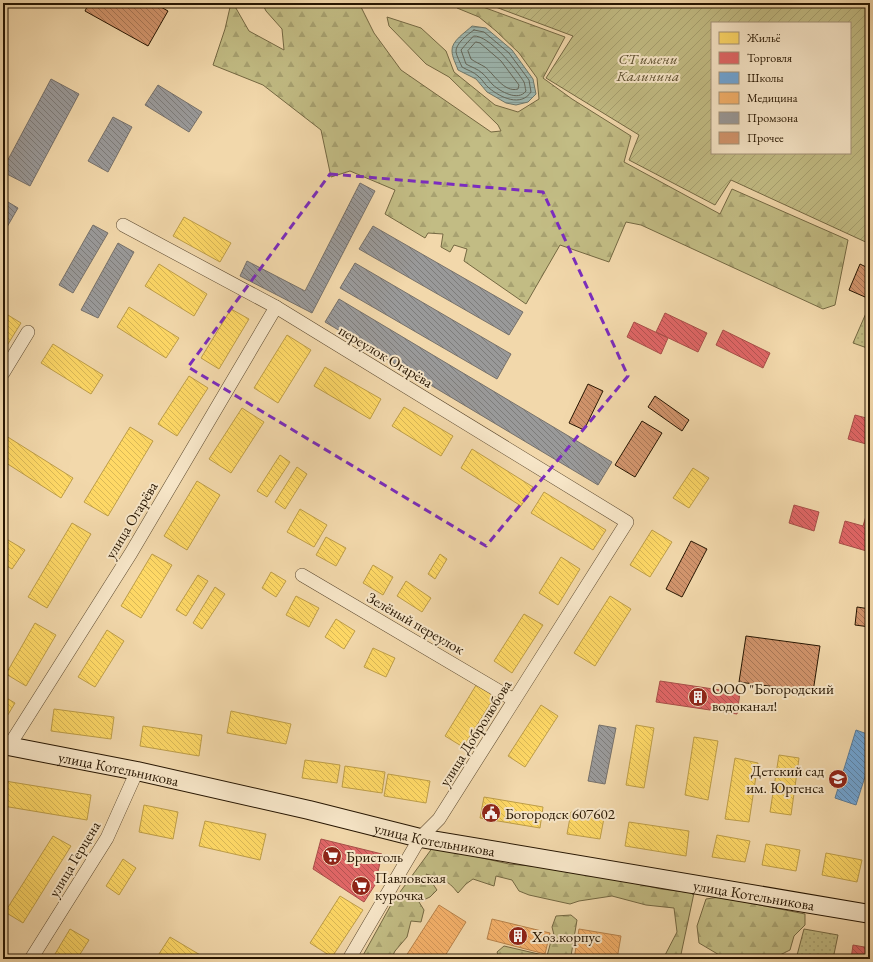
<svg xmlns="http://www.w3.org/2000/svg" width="873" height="962" font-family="'EB Garamond',serif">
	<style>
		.grass { fill: url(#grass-dots); stroke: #746842 }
		.forest { fill: url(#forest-firs); stroke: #746842 }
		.garden { fill: url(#garden-furrows); stroke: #746842; fill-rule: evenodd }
		.water { fill: url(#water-rules); stroke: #6d776b }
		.homes { fill: url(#homes-back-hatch); stroke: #be9e48 }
		.shops { fill: url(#shops-back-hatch); stroke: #a84e48 }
		.schools { fill: url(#schools-back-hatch); stroke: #597c9a }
		.health { fill: url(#health-back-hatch); stroke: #b8834b }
		.industry { fill: url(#industry-back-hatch); stroke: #76716b }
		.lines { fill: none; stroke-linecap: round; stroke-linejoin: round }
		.shore { stroke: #62665a; stroke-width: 1 }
		.building { fill: url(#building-back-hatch); stroke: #261501 }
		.street-casing { stroke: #59462c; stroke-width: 14 }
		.secondary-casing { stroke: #261501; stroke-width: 20 }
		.street { stroke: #f7e6c8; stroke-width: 13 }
		.secondary { stroke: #f7e6c8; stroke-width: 18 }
		.marked { fill: none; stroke: #7b2cbf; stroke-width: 3; stroke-dasharray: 8 5; stroke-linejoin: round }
		.labels { text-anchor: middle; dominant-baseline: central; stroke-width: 4; stroke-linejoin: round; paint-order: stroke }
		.park-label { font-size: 15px; font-style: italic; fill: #5d4f2f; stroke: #f7e6c8 }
		.street-label { font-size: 15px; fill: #261501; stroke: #f7e6c8 }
		.poi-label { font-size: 15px; fill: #261501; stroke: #f7e6c8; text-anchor: start }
	</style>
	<defs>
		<pattern id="grass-dots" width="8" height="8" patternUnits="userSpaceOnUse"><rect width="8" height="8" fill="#c2bc84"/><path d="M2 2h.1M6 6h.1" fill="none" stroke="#a7a170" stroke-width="1.8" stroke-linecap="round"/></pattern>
		<pattern id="forest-firs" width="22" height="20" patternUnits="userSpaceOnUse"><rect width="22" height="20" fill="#c2bc84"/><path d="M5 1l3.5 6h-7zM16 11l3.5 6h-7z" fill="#a7a170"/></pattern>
		<pattern id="garden-furrows" width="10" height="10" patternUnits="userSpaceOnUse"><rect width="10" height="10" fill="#c2bc84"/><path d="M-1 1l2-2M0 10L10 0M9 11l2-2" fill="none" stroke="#a7a170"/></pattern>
		<pattern id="water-rules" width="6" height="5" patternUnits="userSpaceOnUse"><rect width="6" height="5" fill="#9db8b2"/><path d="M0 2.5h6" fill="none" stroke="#879d97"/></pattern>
		<pattern id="homes-back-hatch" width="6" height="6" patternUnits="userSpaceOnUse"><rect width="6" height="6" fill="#ffd966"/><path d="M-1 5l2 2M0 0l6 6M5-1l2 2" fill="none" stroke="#dab957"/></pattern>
		<pattern id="shops-back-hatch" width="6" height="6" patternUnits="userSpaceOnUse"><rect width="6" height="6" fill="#e06666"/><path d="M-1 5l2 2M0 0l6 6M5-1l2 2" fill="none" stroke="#b55352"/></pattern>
		<pattern id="schools-back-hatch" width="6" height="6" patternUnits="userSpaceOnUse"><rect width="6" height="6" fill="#6fa8dc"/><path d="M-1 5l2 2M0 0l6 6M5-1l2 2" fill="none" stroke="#5b88b0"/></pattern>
		<pattern id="health-back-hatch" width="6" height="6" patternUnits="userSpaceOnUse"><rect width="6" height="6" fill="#f6b26b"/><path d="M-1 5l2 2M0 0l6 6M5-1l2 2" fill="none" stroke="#d3985b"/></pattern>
		<pattern id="industry-back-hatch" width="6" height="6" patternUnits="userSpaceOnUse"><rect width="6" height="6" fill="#999"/><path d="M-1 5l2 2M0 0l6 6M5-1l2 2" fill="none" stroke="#7d7c7a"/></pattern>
		<pattern id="building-back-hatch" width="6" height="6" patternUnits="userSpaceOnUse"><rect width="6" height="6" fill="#d2956d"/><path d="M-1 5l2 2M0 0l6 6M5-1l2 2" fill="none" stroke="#aa7857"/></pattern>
	</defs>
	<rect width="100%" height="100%" fill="#f2d8ab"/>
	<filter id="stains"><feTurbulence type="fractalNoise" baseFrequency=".005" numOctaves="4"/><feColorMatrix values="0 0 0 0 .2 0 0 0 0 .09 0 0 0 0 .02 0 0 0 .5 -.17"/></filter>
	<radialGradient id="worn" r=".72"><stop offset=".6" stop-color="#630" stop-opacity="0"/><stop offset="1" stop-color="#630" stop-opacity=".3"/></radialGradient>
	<!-- grass -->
	<g class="grass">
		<polygon points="870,304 870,349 853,343"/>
		<polygon points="804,929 838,935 833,959 796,959"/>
	</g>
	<!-- forest -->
	<g class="forest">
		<polygon points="231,3 233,3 249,31 284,50 282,29 266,11 262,3 359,3 374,33 401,70 491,132 501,131 498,125 449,77 426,64 389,26 387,17 421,28 446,51 454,72 495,105 518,112 539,99 537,78 519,53 496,31 479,17 457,8 462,3 472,3 565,37 543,78 572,99 631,136 624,162 720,214 732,189 848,240 835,305 823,309 641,225 626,222 609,262 560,245 526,304 464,261 467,249 454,245 450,252 441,247 443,234 428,233 425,238 385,214 395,190 350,171 331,177 321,130 263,85 213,65 225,29"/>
		<path d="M 433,847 L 509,864 L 573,870 L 661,889 L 694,893 L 680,959 L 663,959 L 677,932 L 674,908 L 646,905 L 612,896 L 579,901 L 570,904 L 529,895 L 519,891 L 512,880 L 496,876 L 494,886 L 473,879 L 466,884 L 458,893 C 447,879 442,879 426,874 L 437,890 L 430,897 L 419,902 L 424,910 L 421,922 L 411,921 L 407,937 L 395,951 L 391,959 L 361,959 L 392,903 Z"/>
		<polygon points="720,897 805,914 805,925 794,936 790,950 774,958 763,955 757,959 726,959 699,943 697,926 706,899"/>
		<polygon points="571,915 577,920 571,956 565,956 565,959 500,959 497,952 504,946 547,956 551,941 555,939 552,927 556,916"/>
	</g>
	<!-- garden -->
	<path class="garden" d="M 485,3 L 870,3 L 870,244 L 731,180 L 715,205 L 629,160 L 639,135 L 546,78 L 573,36 ZM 712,23 L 850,23 L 850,153 L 712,153 Z"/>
	<!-- water -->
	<path class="water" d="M 472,26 L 486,28 L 512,50 L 533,79 L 536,94 L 528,102 L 516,105 L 506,103 L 487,92 L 476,79 L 458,70 C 456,64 452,57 452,51 C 451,41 466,32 472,26 Z"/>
	<!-- homes -->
	<g class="homes">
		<polygon points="184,217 231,243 220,262 173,236"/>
		<polygon points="159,264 207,294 194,316 145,286"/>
		<polygon points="129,307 179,338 166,358 117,327"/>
		<polygon points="231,309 249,319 219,369 201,358"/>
		<polygon points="3,312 21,323 3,352"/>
		<polygon points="287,335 311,350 278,403 254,388"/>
		<polygon points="53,344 103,375 91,394 41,363"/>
		<polygon points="325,367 381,399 370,419 314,386"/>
		<polygon points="189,376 208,388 177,436 158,424"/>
		<polygon points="404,407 453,436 441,456 392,426"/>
		<polygon points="242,408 264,422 231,473 209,459"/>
		<polygon points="130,427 153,441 108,516 84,502"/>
		<polygon points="3,434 73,478 61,498 3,461"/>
		<polygon points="472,449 533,487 521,506 461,468"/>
		<polygon points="280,455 290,462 267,497 257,491"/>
		<polygon points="297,467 307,474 285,509 275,502"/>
		<polygon points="693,468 709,478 689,508 673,498"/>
		<polygon points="197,481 220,495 187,550 164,536"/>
		<polygon points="544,492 606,530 593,550 531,513"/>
		<polygon points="300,509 327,525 314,547 287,532"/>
		<polygon points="72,523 91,534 47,608 28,597"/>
		<polygon points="652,530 672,542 650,577 630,565"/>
		<polygon points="3,537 25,550 12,569 3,564"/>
		<polygon points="326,537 346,548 336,566 316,555"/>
		<polygon points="152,554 172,565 141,618 121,606"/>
		<polygon points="440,554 447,559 435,579 428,574"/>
		<polygon points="561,557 580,569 558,605 539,593"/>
		<polygon points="373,565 393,577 383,595 363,583"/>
		<polygon points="271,572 286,581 276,597 262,588"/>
		<polygon points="198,575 208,581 186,616 176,610"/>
		<polygon points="406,581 431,598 422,612 397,596"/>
		<polygon points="215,587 225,594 202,629 193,623"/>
		<polygon points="296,596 319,608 309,627 286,615"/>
		<polygon points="610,596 631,609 595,666 574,653"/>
		<polygon points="524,614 543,625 512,673 494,661"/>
		<polygon points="336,619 355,631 344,649 325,637"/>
		<polygon points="35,623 56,635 26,686 6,674"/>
		<polygon points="107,630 124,641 95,687 78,677"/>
		<polygon points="373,648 395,658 386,677 364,667"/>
		<polygon points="478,682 497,693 463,747 445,736"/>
		<polygon points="3,696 15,703 3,723"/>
		<polygon points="541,705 558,716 525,767 508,756"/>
		<polygon points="54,709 114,717 111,739 51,731"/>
		<polygon points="231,711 291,724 286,744 227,733"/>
		<polygon points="636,725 654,728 644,788 626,785"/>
		<polygon points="143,726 202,735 199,756 140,746"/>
		<polygon points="694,737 718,741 708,800 685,795"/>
		<polygon points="779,755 799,758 791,815 770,812"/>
		<polygon points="735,758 758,763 749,822 725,819"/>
		<polygon points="305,760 340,765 337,783 302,778"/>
		<polygon points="345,766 385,772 382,793 342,787"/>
		<polygon points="388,774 430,781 426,803 384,796"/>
		<polygon points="5,781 91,795 87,820 3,806 3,790"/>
		<polygon points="484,797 543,807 540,828 480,818"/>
		<polygon points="144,805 178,812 173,839 139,832"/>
		<polygon points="571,812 604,818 600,839 567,834"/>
		<polygon points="205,821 266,834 260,860 199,846"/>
		<polygon points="629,822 689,831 686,856 625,846"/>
		<polygon points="717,835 750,841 745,862 712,857"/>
		<polygon points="53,836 71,846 23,923 5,912"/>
		<polygon points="766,844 800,850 796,871 762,865"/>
		<polygon points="826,853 862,860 857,882 822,875"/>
		<polygon points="123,859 136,868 119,895 106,886"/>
		<polygon points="340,896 363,910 332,957 310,943"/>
		<polygon points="70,929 89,940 77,959 52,959"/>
		<polygon points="170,937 207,959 160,959 157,957"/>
	</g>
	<!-- shops -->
	<g class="shops">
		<polygon points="665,313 707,333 698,352 656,332"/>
		<polygon points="634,322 668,338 661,354 627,337"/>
		<polygon points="723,330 770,353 763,368 716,345"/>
		<polygon points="855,415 870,419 870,445 848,439"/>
		<polygon points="794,505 819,512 814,531 789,523"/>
		<polygon points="869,506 870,506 870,552 839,543 845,521 863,526"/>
		<polygon points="660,681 740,693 737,714 656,702"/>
		<polygon points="321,839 382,854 375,885 364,902 313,869"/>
		<polygon points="853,945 870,948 870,959 851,959"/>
	</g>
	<!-- schools -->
	<polygon class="schools" points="856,730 870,735 870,761 856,805 835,798"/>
	<!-- health -->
	<g class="health">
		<polygon points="439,905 466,922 443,959 404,959"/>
		<polygon points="492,919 550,933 545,954 487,939"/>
		<polygon points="579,929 621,936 617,959 574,959"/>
	</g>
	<!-- industry -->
	<g class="industry">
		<polygon points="51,79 79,94 30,186 3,172 3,169"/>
		<polygon points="158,85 202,112 189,132 145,105"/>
		<polygon points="113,117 132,127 108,172 88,161"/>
		<polygon points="360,183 375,191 312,313 240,276 247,261 305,291"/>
		<polygon points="3,199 18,208 3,234"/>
		<polygon points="93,225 108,233 73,293 59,285"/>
		<polygon points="373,226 523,312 509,335 359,249"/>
		<polygon points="118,243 134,252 98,318 81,310"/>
		<polygon points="355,263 511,354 497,379 340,288"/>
		<polygon points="339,299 612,462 598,485 325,322"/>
		<polygon points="599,725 616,728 605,784 588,781"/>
	</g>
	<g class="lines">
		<!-- shore -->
		<g class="shore">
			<path d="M 474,30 L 484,32 L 509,53 L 529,80 L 531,92 C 521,107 501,98 489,88 C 485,85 483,80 478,76 C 474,72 467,70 462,67 C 460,62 457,57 456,52 C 455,44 468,34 474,30 Z"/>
			<path d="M 474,36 C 489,35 516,69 524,82 C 525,84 525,88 526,91 C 518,102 500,91 493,85 C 489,81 486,76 482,73 C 478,69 471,67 466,64 L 461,50 L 467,43 Z"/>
			<path d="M 476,42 L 480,43 L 501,61 L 519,85 L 518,89 C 504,93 494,74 485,67 C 480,64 475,62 471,59 L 468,51 Z"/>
		</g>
	</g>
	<!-- building -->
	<g class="building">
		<polygon points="89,3 154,3 168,11 148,46 85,11"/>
		<polygon points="860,264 870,269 870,285 865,297 849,290"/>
		<polygon points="588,384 603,391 584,430 569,423"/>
		<polygon points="655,396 689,420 682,431 648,407"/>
		<polygon points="642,421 662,433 635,477 615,465"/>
		<polygon points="691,541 707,549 682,597 666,589"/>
		<polygon points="857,607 870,609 870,627 855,625"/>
		<polygon points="746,636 820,646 813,692 739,682"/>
	</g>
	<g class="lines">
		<defs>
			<g id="street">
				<polyline points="123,225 276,307 627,522 439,819 420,838 349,959"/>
				<polyline points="3,373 28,332"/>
				<polyline points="302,575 514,700"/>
				<polyline points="9,746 131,553 276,307"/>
				<polyline points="31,959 107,838 137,771"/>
			</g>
			<g id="secondary">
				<path id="s1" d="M 3,745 L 137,771 L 309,810 L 420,838 L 870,914"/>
			</g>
		</defs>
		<!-- street casing -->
		<use href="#street" class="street-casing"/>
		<!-- secondary casing -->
		<use href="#secondary" class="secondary-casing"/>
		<!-- street -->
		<use href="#street" class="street"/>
		<!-- secondary -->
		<use href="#secondary" class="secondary"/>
	</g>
	<!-- marked area -->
	<path class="marked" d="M 330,174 L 543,192 L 628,376 L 486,546 L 188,367 Z"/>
	<!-- icons -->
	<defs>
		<symbol id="building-disc" viewBox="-11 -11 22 22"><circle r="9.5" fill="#8f2418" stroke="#f7e6c8"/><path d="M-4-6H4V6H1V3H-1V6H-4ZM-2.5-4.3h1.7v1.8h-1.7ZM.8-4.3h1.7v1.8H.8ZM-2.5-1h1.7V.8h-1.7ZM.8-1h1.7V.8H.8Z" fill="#fff"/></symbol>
		<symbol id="school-disc" viewBox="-11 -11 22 22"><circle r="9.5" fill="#8f2418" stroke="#f7e6c8"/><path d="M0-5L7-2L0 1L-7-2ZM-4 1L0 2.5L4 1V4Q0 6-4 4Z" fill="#fff"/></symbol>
		<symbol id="civic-disc" viewBox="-11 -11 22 22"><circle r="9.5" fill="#8f2418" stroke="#f7e6c8"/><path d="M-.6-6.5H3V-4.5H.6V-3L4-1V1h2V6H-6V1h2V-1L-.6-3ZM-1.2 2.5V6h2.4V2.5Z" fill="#fff"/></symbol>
		<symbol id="supermarket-disc" viewBox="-11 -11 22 22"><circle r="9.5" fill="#8f2418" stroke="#f7e6c8"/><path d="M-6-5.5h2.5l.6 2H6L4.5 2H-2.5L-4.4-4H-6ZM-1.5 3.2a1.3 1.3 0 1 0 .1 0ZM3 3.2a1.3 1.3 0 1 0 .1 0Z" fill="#fff"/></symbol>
	</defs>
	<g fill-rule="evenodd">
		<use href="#building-disc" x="687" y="686" width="22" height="22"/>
		<use href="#school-disc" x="827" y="768" width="22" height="22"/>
		<use href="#civic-disc" x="480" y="802" width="22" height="22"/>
		<use href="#supermarket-disc" x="321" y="845" width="22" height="22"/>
		<use href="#supermarket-disc" x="350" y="875" width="22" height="22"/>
		<use href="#building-disc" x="507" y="925" width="22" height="22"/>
	</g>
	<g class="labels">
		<!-- park labels -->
		<g class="park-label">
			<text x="648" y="58">СТ имени<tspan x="648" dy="17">Калинина</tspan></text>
		</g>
		<!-- street labels -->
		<g class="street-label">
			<text transform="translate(386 356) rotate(31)">переулок Огарёва</text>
			<text transform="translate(131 520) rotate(-59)">улица Огарёва</text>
			<text transform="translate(416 623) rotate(30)">Зелёный переулок</text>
			<text transform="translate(475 733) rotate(-58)">улица Добролюбова</text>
			<text stroke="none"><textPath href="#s1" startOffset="118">улица Котельникова</textPath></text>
			<text stroke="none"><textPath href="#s1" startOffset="442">улица Котельникова</textPath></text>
			<text transform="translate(74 859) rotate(-59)">улица Герцена</text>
			<text stroke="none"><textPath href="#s1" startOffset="766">улица Котельникова</textPath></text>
		</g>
		<!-- poi labels -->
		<g class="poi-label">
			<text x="712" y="688">ООО "Богородский<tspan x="712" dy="17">водоканал!</tspan></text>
			<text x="824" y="770" text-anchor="end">Детский сад<tspan x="824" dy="17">им. Юргенса</tspan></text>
			<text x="505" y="813">Богородск 607602</text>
			<text x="346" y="856">Бристоль</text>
			<text x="375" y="877">Павловская<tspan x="375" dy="17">курочка</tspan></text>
			<text x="532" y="936">Хоз.корпус</text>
		</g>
	</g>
	<!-- margin -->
	<rect width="873" height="962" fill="none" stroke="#f2d8ab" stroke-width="16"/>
	<rect x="4" y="4" width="865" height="954" fill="none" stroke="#261501" stroke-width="2"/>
	<rect x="8" y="8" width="857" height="946" fill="none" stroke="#261501"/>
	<!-- legend -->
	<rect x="711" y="22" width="140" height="132" fill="#f7e6c8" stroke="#a39278"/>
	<rect x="719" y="32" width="20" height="12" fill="#ffd966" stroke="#a39278"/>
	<text x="747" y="42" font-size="12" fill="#261501">Жильё</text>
	<rect x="719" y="52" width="20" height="12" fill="#e06666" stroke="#a39278"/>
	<text x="747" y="62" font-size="12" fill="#261501">Торговля</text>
	<rect x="719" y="72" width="20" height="12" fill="#6fa8dc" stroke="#a39278"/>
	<text x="747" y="82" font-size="12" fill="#261501">Школы</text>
	<rect x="719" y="92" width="20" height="12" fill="#f6b26b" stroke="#a39278"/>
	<text x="747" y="102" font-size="12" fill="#261501">Медицина</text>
	<rect x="719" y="112" width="20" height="12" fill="#999999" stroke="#a39278"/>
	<text x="747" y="122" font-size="12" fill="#261501">Промзона</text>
	<rect x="719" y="132" width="20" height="12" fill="#d2956d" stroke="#a39278"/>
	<text x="747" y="142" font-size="12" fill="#261501">Прочее</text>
	<rect width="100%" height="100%" filter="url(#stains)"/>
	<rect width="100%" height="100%" fill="url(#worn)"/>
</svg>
